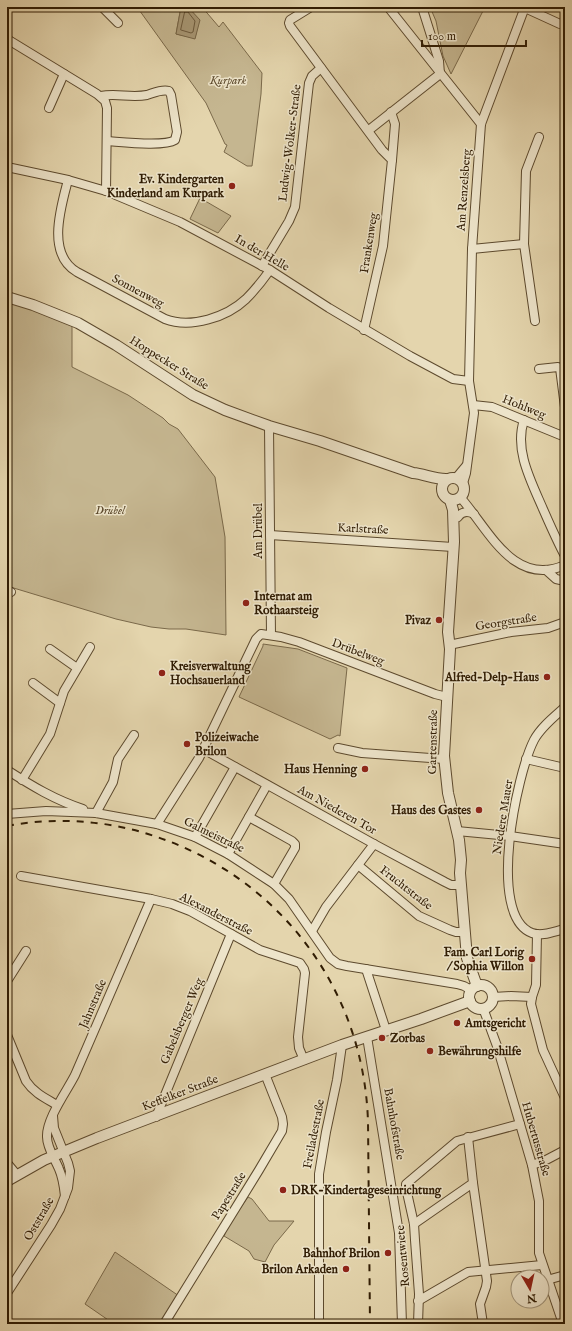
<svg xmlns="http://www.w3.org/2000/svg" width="572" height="1331" font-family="'IM FELL English',serif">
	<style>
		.green { fill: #c5b690; stroke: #7a694a }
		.water { fill: #a79673; stroke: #776546 }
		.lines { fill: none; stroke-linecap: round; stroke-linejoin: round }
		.shore { stroke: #6c593b; stroke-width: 1 }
		.minor-casing { stroke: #5d4a2e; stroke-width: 10 }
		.tertiary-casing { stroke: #5d4a2e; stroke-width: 12 }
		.minor { stroke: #ede4ca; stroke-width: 8 }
		.tertiary { stroke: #ede4ca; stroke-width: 10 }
		.rail { stroke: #301c03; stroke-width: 2; stroke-dasharray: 7 7; stroke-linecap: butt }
		.poi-dot { fill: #8f2418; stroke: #ede4ca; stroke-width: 1.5 }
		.labels { text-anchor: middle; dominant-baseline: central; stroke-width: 3; stroke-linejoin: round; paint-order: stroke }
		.park-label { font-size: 12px; font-style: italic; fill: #5d4a2d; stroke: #ede4ca }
		.street-label { font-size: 12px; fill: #301c03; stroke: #ede4ca }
		.poi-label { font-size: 12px; font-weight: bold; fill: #301c03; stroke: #ede4ca; text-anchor: end }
	</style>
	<rect width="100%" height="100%" fill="#e4d5ad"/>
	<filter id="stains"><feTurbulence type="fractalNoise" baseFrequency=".005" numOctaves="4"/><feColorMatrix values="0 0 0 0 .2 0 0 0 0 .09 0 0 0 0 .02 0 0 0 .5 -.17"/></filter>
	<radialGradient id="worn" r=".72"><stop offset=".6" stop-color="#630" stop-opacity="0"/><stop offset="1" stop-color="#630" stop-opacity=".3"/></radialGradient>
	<!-- green -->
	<g class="green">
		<polygon points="137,7 181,7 176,34 195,38 199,20 188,7 202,7 219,27 223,22 262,73 261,94 252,166 247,166 224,152 227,145 225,144 206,103"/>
		<polygon points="430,7 485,7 451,74 443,56 436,21"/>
		<polygon points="200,198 231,216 218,233 190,219"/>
		<polygon points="7,302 15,303 72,325 72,367 128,395 163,418 169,424 178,429 215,477 225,537 226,635 186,629 169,629 151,627 116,619 7,586"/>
		<polygon points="263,644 298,649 347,668 340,736 338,735 330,739 239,697 263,646"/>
		<polygon points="248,1197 252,1199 269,1221 294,1221 274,1245 265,1262 254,1259 249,1251 224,1236 225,1234 224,1232"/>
		<polygon points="115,1252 179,1296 159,1324 114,1324 85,1304"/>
	</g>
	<!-- water -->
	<polygon class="water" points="181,7 188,7 200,20 195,39 176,34"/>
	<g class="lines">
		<!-- shore -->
		<polygon class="shore" points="185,12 188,12 195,21 193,32 191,33 181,30"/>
		<defs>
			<g id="minor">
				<polyline points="102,7 118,23"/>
				<polyline points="311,7 290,20 289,23 290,26 382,150 392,160 383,246 364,330"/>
				<polyline points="388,7 481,124"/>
				<polyline points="422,7 439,61 440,74"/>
				<polyline points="525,8 560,24"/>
				<polyline points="7,39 97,94 105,101 107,108 106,191"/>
				<path d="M 101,96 C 116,93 131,98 147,95 C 154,93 161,89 169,91 L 171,95 L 177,132 L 175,140 C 164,147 122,142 107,141"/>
				<polyline points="49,108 64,74"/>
				<polyline points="391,112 395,124 392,160"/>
				<polyline points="369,130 440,74"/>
				<polyline points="7,167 68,180 106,191 180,222 270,270 329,308 410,356 453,379 469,381"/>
				<path d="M 68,180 C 61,207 46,254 77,272 L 165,319 C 191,329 227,317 246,299 C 255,290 263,280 270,270"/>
				<polyline points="472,249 524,244"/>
				<polyline points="262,266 289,221 295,207 309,83 312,76 321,68"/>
				<polyline points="535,321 524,244 526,171 539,137"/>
				<polyline points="539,369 558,367 560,368 565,407"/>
				<polyline points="473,405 492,407 565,437"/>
				<path d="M 524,420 C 514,450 531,481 543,509 C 550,525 557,541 565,556"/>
				<polyline points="269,426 271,635"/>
				<polyline points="456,478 466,466"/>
				<polyline points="463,483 466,473 474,413 469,381 472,249 481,124 525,7"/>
				<path d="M 460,497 C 488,528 513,588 565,565"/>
				<path d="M 458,517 C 462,511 468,511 474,514"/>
				<polyline points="270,535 453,547"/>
				<polyline points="546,570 556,579 565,581"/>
				<polyline points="7,590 11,592"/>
				<polyline points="449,645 511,632 548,628 565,622"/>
				<polyline points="50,649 77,668"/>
				<polyline points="33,683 60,703"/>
				<path d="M 565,707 C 554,717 541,727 534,740 C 517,773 486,916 532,933 C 542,937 555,931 565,929"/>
				<polyline points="338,748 362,753 444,759"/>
				<polyline points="203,749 374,844 445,882 451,885 461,885"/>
				<polyline points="526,759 565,768"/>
				<path d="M 7,770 C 32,786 55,800 83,809"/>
				<polyline points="22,780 50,734 64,691 90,647"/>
				<polyline points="96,813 113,782 118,759 134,735"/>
				<polyline points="7,814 46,811 96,813 157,824 195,837 228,854 274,884 289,899 330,958 338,964 347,966 457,984 464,986 471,990"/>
				<polyline points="249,817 292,841 295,844 295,848 274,884"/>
				<polyline points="157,824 199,758 256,639 261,634 281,637 299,642 435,694 447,697"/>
				<polyline points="457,831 510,836 565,844"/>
				<polyline points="195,837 235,767"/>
				<polyline points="228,854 267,785"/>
				<polyline points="358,865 419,916 450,930 456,932 465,932"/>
				<polyline points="21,876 151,899 172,904 190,911 260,950 300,963 304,969 305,973 298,1037 299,1048 304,1060"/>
				<polyline points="312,931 326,907 374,844"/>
				<polyline points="537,934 536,985 532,997 531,1004 543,1050 565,1098"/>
				<polyline points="366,969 386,1030"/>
				<polyline points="7,981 26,951"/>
				<polyline points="493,997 511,996 532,997"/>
				<polyline points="483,1008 497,1046 532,1165 539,1201 539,1253 563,1324"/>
				<path d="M 7,1035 L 26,1081 C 34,1093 45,1098 57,1105"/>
				<polyline points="367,1037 399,1233 402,1324"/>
				<polyline points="156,1117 231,934"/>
				<polyline points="7,1163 17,1175"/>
				<polyline points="532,1165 546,1160 565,1150"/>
				<polyline points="473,1183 487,1281 486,1287 480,1304 483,1324"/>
				<path d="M 65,1196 C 64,1187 63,1178 59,1169 C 55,1159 47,1148 47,1137 C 46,1119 67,1091 75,1075 L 151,899"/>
				<polyline points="414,1224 473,1183 468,1137"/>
				<polyline points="547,1280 565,1275"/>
				<polyline points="7,1293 51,1225 60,1209 68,1188 70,1171 68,1163 54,1128 53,1116"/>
				<polyline points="418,1301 468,1272 542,1265"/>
				<polyline points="164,1324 259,1170 282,1131 283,1124 282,1117 265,1074"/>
				<polyline points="319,1324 319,1174 326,1132 337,1080 342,1045"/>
				<polyline points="418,1324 419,1294 415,1240 414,1224 406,1188 406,1184 457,1141 520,1124"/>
			</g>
			<g id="tertiary">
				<path d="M 7,297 L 33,305 L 78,323 L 116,345 L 193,395 L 225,410 L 269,426 L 320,441 L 413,473 C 424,474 434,479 446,479"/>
				<circle cx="453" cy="489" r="11"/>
				<polyline points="450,500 453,510 454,542 448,632 450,649 444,756 448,793 459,840 461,860 460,873 467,958 477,986"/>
				<circle cx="481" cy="997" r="12"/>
				<polyline points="7,1181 44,1160 97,1138 342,1045 421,1019 470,1001"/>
			</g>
		</defs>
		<!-- minor casing -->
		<use href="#minor" class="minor-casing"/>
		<!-- tertiary casing -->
		<use href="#tertiary" class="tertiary-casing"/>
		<!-- minor -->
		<use href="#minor" class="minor"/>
		<!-- tertiary -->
		<use href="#tertiary" class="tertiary"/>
		<!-- rail -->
		<path class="rail" d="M 7,826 C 53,817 103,820 148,834 C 277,874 364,987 368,1122 L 370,1324"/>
	</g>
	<!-- markers -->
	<g class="poi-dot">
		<circle cx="232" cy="186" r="4"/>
		<circle cx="246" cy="603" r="4"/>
		<circle cx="439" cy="620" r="4"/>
		<circle cx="162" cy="673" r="4"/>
		<circle cx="547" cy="677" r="4"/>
		<circle cx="187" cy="744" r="4"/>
		<circle cx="365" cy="769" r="4"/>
		<circle cx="479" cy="810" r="4"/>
		<circle cx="532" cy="959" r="4"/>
		<circle cx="457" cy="1023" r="4"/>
		<circle cx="382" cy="1038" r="4"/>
		<circle cx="430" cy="1051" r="4"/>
		<circle cx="283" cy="1190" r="4"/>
		<circle cx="388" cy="1253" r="4"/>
		<circle cx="346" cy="1269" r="4"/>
	</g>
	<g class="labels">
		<!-- park labels -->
		<g class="park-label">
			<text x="228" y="80">Kurpark</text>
			<text x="110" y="510">Drübel</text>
		</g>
		<!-- street labels -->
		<g class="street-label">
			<text transform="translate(290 143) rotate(-83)">Ludwig-Wolker-Straße</text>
			<text transform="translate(464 190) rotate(-86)">Am Renzelsberg</text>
			<text transform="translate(369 243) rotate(-81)">Frankenweg</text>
			<text transform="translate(262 253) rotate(30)">In der Helle</text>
			<text transform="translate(138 291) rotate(28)">Sonnenweg</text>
			<text transform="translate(169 363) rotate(32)">Hoppecker Straße</text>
			<text transform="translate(524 407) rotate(22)">Hohlweg</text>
			<text transform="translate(363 529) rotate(3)">Karlstraße</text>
			<text transform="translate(258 531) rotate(-90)">Am Drübel</text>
			<text transform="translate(506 622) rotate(-9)">Georgstraße</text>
			<text transform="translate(358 652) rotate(21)">Drübelweg</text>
			<text transform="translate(433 742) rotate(-89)">Gartenstraße</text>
			<text transform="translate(337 810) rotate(29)">Am Niederen Tor</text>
			<text transform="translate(503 817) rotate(-81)">Niedere Mauer</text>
			<text transform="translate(214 835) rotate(26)">Galmeistraße</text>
			<text transform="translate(406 888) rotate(38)">Fruchtstraße</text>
			<text transform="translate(216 914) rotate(27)">Alexanderstraße</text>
			<text transform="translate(93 1004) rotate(-67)">Jahnstraße</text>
			<text transform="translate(182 1021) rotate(-67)">Gabelsberger Weg</text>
			<text transform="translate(180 1093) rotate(-21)">Keffelker Straße</text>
			<text transform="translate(394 1124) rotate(80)">Bahnhofstraße</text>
			<text transform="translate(314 1134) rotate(-79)">Freiladestraße</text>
			<text transform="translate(536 1139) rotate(74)">Hubertusstraße</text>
			<text transform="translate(229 1196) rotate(-58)">Papestraße</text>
			<text transform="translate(39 1219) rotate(-60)">Oststraße</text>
			<text transform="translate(403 1256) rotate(-95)">Rosentwiete</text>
		</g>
		<!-- poi labels -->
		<g class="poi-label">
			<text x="224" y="179">Ev. Kindergarten<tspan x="224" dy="14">Kinderland am Kurpark</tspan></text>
			<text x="254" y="596" text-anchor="start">Internat am<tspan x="254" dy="14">Rothaarsteig</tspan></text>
			<text x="431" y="620">Pivaz</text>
			<text x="170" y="666" text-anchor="start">Kreisverwaltung<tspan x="170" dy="14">Hochsauerland</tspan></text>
			<text x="539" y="677">Alfred-Delp-Haus</text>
			<text x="195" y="737" text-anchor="start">Polizeiwache<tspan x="195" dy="14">Brilon</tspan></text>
			<text x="357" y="769">Haus Henning</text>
			<text x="471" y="810">Haus des Gastes</text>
			<text x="524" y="952">Fam. Carl Lorig<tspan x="524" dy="14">/ Sophia Willon</tspan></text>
			<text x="465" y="1023" text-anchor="start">Amtsgericht</text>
			<text x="390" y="1038" text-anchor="start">Zorbas</text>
			<text x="438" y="1051" text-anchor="start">Bewährungshilfe</text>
			<text x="291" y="1190" text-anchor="start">DRK-Kindertageseinrichtung</text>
			<text x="380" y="1253">Bahnhof Brilon</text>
			<text x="338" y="1269">Brilon Arkaden</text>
		</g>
	</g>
	<!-- margin -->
	<rect width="572" height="1331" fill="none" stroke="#e4d5ad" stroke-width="24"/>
	<rect x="8" y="8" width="556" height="1315" fill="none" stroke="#301c03" stroke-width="2"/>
	<rect x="12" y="12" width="548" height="1307" fill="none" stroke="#301c03"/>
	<!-- north arrow -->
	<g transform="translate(530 1289) rotate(171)"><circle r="19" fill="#ede4ca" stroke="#a1947a"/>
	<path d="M0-3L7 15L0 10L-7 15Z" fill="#8f2418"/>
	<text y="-6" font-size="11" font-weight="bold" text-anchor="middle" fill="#301c03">N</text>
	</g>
	<!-- scale -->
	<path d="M422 40v6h104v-6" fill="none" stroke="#301c03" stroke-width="2"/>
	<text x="428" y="40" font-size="12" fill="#301c03" stroke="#ede4ca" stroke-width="3" paint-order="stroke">100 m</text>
	<rect width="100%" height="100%" filter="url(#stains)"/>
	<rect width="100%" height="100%" fill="url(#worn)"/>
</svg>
